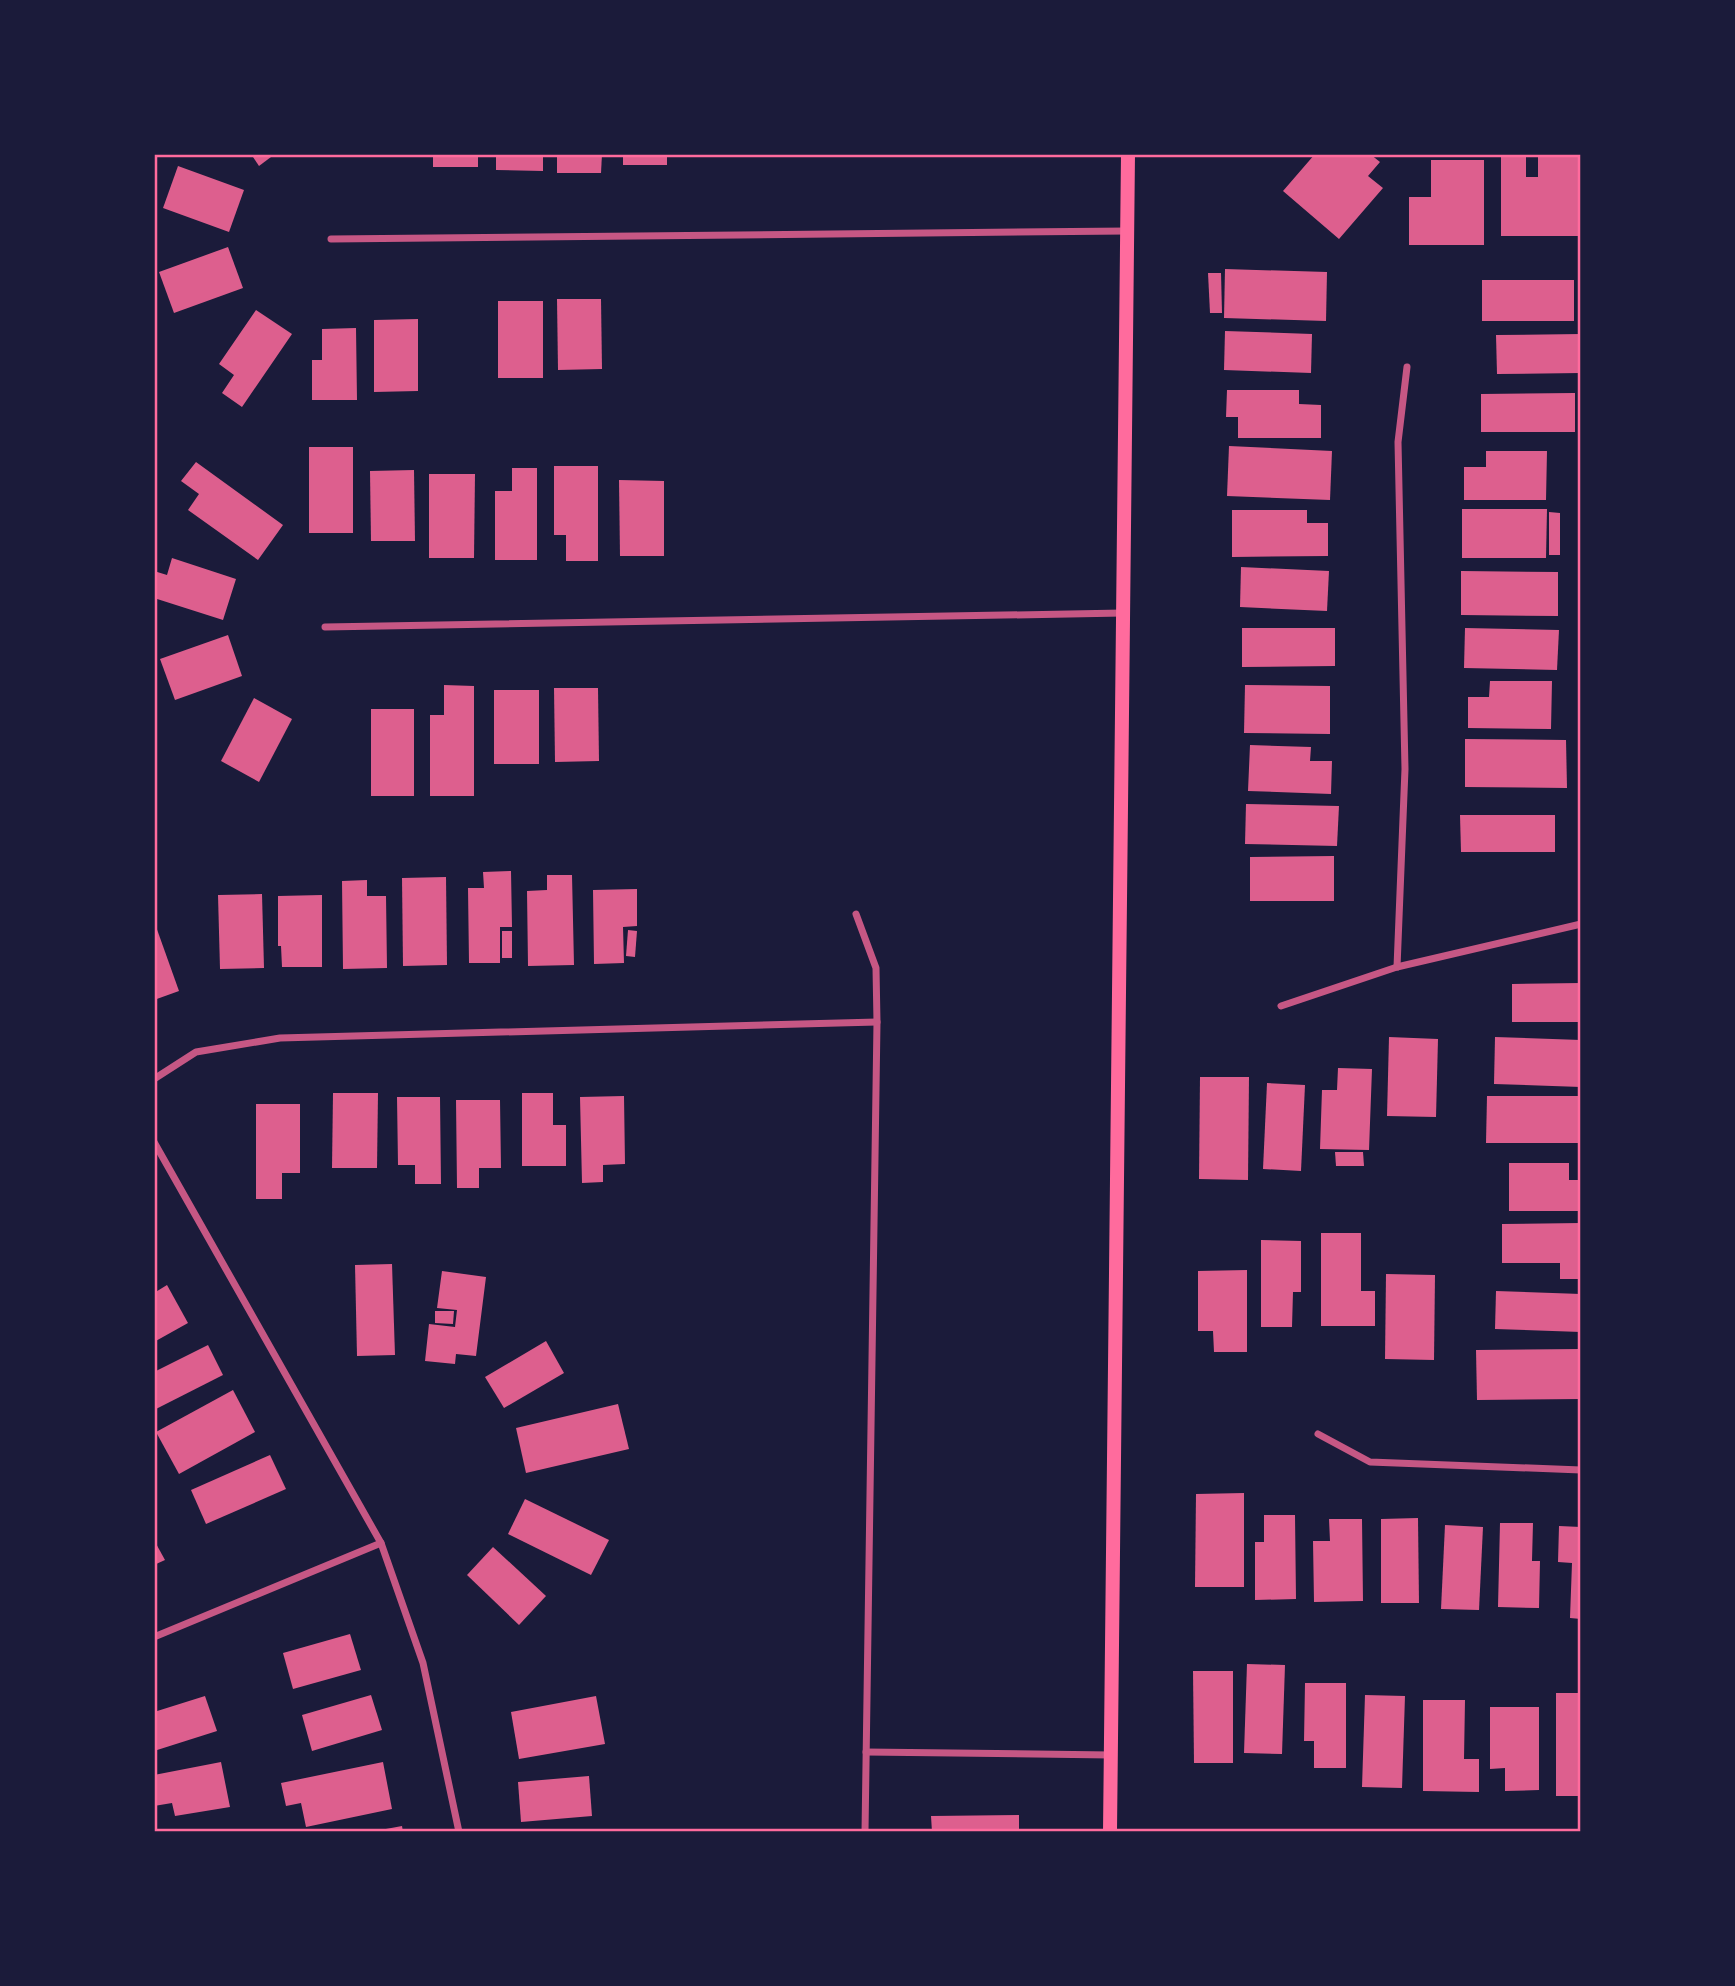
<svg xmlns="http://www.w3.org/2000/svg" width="1735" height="1986" font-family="Commissioner,sans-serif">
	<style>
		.building { fill: #dd5f8e }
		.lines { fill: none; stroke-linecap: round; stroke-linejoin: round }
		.minor { stroke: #c65784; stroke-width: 7 }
		.secondary { stroke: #ff6b9d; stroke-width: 14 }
		.neatline { fill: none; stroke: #ff6b9d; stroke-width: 2.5 }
	</style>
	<rect width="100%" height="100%" fill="#1b1b3a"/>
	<!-- building -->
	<g class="building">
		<polygon points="251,154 275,154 259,166"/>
		<rect x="433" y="154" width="45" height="13"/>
		<polygon points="496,154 543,154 543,171 496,170"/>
		<polygon points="557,154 602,154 601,173 557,173"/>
		<rect x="623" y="154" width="44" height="11"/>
		<polygon points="1315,154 1370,154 1380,162 1368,176 1383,188 1339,239 1283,191"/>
		<polygon points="1501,154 1526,154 1526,177 1538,177 1538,154 1579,154 1579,236 1501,236"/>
		<polygon points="1431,160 1484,160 1484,245 1409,245 1409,197 1431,197"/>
		<polygon points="178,166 244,190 229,232 163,208"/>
		<polygon points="228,247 243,288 174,313 159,272"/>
		<polygon points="1225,269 1327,272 1326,321 1224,318"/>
		<polygon points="1208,273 1221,273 1222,313 1210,313"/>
		<rect x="1482" y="280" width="92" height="41"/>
		<polygon points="557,299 601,299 602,369 558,370"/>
		<rect x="498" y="301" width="45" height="77"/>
		<polygon points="256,310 292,334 242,407 222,393 234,375 219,364"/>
		<polygon points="418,319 418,391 374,392 374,320"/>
		<polygon points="356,328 357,400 312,400 312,360 322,360 322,329"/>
		<polygon points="1225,331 1312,334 1311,373 1224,370"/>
		<polygon points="1581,334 1581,373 1497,374 1496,335"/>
		<polygon points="1227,390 1299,390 1299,404 1321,405 1321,438 1238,438 1238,417 1226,417"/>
		<polygon points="1575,393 1575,432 1481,432 1481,394"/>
		<polygon points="1229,446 1332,451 1330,500 1227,496"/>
		<rect x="309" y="447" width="44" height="86"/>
		<polygon points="1486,451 1547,451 1546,500 1464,500 1464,467 1486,467"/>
		<polygon points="196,462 283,525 258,560 188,510 199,494 181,481"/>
		<polygon points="554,466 598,466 598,561 566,561 566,535 554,535"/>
		<polygon points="512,468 537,468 537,560 495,560 495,491 512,491"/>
		<polygon points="414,470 415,541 371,541 370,471"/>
		<polygon points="429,474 475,474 474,558 429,558"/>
		<polygon points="619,480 664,481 664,556 620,556"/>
		<polygon points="1462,509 1547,509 1546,558 1462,558"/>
		<polygon points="1232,510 1307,510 1307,523 1328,523 1328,556 1232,557"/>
		<polygon points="1549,512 1560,513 1560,555 1549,555"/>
		<polygon points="172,558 236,579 223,620 154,598 154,571 167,575"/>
		<polygon points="1241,567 1329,571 1327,611 1240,607"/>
		<polygon points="1461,571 1558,572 1558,616 1461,615"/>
		<polygon points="1242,628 1335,628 1335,666 1242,667"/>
		<polygon points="1465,628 1559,630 1557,670 1464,668"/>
		<polygon points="228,635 242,676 175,700 160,659"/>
		<polygon points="1490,681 1552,681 1551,729 1468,728 1468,697 1489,697"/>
		<polygon points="444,685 474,686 474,796 430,796 430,715 444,715"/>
		<polygon points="1245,685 1330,686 1330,734 1244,733"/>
		<polygon points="554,688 598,688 599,761 555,762"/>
		<rect x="494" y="690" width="45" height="74"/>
		<polygon points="254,698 292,719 259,782 221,761"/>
		<rect x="371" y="709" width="43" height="87"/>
		<polygon points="1465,739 1566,740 1567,788 1465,787"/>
		<polygon points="1250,745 1311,747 1310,761 1332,761 1331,794 1248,791"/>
		<polygon points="1246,804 1339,806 1337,846 1245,844"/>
		<polygon points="1460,815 1555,815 1555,852 1461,852"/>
		<polygon points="1334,856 1334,901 1250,901 1250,857"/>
		<polygon points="511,871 512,927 500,927 500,963 469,963 468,888 484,888 483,872"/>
		<polygon points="547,875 572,875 574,965 528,966 527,891 547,890"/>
		<polygon points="446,877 447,965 403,966 402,878"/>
		<polygon points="367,880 367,896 386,896 387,968 343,969 342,881"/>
		<polygon points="637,889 637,926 623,927 624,963 594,964 593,890"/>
		<polygon points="262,894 264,968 220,969 218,895"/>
		<polygon points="322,895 322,967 282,967 281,946 278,946 278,896"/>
		<polygon points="154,921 179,991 154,1000"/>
		<polygon points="628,930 637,931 635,957 626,956"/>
		<rect x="502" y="931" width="10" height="27"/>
		<polygon points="1581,983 1581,1022 1512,1022 1512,984"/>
		<polygon points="1389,1037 1438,1039 1436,1117 1387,1116"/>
		<polygon points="1495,1037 1581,1040 1581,1087 1494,1084"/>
		<polygon points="1338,1068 1372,1069 1369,1150 1320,1149 1322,1090 1337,1090"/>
		<polygon points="1200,1077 1249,1077 1248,1180 1199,1179"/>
		<polygon points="1267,1083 1305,1085 1301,1171 1263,1169"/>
		<polygon points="333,1093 378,1093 377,1168 332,1168"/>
		<polygon points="522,1093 553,1093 553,1125 566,1125 566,1166 522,1166"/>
		<polygon points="624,1096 625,1164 603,1165 603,1182 582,1183 580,1097"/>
		<polygon points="1487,1096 1581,1096 1581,1143 1486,1143"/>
		<polygon points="397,1097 440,1097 441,1184 415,1184 415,1165 398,1165"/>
		<polygon points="456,1100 500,1100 501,1168 479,1168 479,1188 457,1188"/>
		<polygon points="256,1104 300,1104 300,1173 282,1173 282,1199 256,1199"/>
		<polygon points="1335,1152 1363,1152 1364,1166 1336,1166"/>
		<polygon points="1509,1163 1569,1163 1569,1180 1581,1180 1581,1211 1509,1211"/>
		<polygon points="1581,1223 1581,1279 1560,1279 1560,1263 1502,1263 1502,1224"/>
		<polygon points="1321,1233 1361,1233 1361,1291 1375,1291 1375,1326 1321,1326"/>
		<polygon points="1261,1240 1301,1241 1301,1292 1293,1292 1292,1327 1261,1327"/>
		<polygon points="392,1264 395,1355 357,1356 355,1265"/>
		<polygon points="1247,1270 1247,1352 1214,1352 1213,1331 1198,1331 1198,1271"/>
		<polygon points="442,1271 486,1277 476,1356 456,1354 455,1364 425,1361 429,1324 455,1327 457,1310 437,1308"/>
		<polygon points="1386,1274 1435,1275 1434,1360 1385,1359"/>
		<polygon points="167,1285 188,1323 154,1342 154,1293"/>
		<polygon points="1496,1291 1581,1294 1581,1332 1495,1329"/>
		<polygon points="435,1311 454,1311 453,1324 435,1323"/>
		<polygon points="546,1341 564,1373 504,1408 485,1377"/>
		<polygon points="208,1345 223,1375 154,1410 154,1372"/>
		<polygon points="1581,1349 1581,1399 1477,1400 1476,1350"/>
		<polygon points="233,1390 255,1432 179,1474 156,1432"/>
		<polygon points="618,1404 629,1449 526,1473 516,1428"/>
		<polygon points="270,1455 286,1489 206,1524 191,1490"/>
		<polygon points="1244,1493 1244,1587 1195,1587 1196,1494"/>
		<polygon points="525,1499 609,1540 591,1575 508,1534"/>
		<polygon points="1264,1515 1295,1515 1296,1599 1255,1600 1255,1542 1264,1542"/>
		<polygon points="1418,1518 1419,1603 1381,1603 1381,1519"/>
		<polygon points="1329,1519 1362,1519 1363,1601 1314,1602 1313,1541 1330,1541"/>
		<polygon points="1500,1523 1533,1523 1532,1561 1540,1561 1539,1608 1498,1607"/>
		<polygon points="1445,1525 1483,1527 1479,1610 1441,1609"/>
		<polygon points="1559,1526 1581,1527 1581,1619 1570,1618 1572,1563 1558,1562"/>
		<polygon points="154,1540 165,1560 154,1565"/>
		<polygon points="493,1547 546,1596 519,1625 467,1575"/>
		<polygon points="350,1634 361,1670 293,1689 283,1653"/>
		<polygon points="1247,1664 1285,1665 1282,1754 1244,1753"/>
		<polygon points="1193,1671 1233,1671 1233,1763 1194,1763"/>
		<polygon points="1305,1683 1346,1683 1346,1768 1314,1768 1314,1741 1304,1741"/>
		<rect x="1556" y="1693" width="25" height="103"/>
		<polygon points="371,1695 382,1730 312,1751 302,1715"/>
		<polygon points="1365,1695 1405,1696 1402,1788 1362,1787"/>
		<polygon points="205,1696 217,1731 154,1751 154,1712"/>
		<polygon points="596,1696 605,1744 519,1759 511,1712"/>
		<polygon points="1423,1700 1465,1700 1464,1759 1479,1759 1479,1792 1423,1791"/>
		<polygon points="1490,1707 1539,1707 1539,1790 1505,1791 1505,1768 1490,1769"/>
		<polygon points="221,1762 230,1807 175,1816 172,1803 154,1806 154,1775"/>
		<polygon points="383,1762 392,1809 306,1827 301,1803 286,1806 281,1783"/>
		<polygon points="589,1776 592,1816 521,1822 518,1782"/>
		<polygon points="1019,1815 1019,1832 932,1832 931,1816"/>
		<polygon points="402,1826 403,1832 375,1832 375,1831"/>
	</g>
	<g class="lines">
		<!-- minor -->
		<g class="minor">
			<polyline points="331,239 1127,231"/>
			<polyline points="325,627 1123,613"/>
			<polyline points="856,914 876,968 877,1022 865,1832"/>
			<polyline points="1397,967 1405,769 1398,442 1407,367"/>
			<polyline points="1281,1006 1397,967 1581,924"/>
			<polyline points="154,1079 196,1052 280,1038 877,1022"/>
			<polyline points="154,1142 381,1543 423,1663 459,1832"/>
			<polyline points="1318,1434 1370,1462 1581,1470"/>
			<polyline points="154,1637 381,1543"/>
			<polyline points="866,1752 1111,1755"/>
		</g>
		<!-- secondary -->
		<polyline class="secondary" points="1110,1832 1128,154"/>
	</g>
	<!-- border -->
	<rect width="1735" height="1986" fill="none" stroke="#1b1b3a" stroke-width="312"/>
	<rect x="156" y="156" width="1423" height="1674" class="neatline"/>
</svg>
